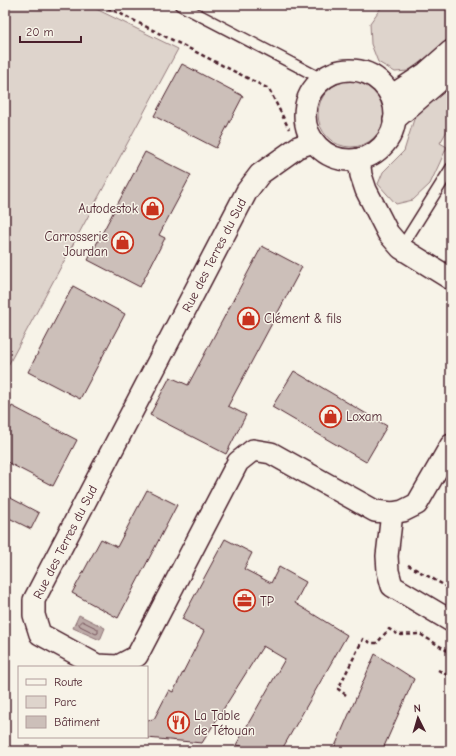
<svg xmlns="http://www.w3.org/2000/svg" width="456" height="756" font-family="'Comic Neue',sans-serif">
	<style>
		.green { fill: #ded4cc; stroke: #947a7c }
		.water { fill: #bcaaa7; stroke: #8e7275 }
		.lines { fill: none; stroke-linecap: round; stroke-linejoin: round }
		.shore { stroke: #78575d; stroke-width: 1 }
		.building { fill: #ccbfb9; stroke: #4a1f2b }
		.service-casing { stroke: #4a1f2b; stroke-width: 13 }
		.minor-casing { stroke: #4a1f2b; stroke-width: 24 }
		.path { stroke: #4a1f2b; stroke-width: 2.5; stroke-dasharray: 4 3; stroke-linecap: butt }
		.service { stroke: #f7f3e8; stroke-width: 10 }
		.minor { stroke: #f7f3e8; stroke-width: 21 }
		.labels { text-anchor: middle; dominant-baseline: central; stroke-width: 3; stroke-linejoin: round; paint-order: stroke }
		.poi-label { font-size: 13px; fill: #4a1f2b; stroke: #f7f3e8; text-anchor: start }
		.street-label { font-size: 13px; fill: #4a1f2b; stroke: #f7f3e8 }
	</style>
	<rect width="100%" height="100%" fill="#f7f3e8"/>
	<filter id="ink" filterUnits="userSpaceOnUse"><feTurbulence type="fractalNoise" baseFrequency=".025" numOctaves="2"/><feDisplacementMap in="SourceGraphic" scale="8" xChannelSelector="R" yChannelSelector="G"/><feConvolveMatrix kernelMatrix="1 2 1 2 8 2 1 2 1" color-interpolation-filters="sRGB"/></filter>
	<g filter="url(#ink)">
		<!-- green -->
		<g class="green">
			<polygon points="5,5 88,5 178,49 5,371"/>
			<polygon points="383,5 451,5 451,35 442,46 408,71 395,72 378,62 371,44 370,23"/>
			<circle cx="351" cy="114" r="33"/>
			<polygon points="451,83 451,124 440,143 447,147 430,184 413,200 396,204 378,184 383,172 404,151 415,116"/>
		</g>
		<!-- water -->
		<polygon class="water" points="79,615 105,628 100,640 73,628"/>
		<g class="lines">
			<!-- shore -->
			<polygon class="shore" points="82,621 98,629 98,633 96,634 80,626 79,624"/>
		</g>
		<!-- building -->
		<g class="building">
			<polygon points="182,64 243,96 216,148 154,116"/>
			<polygon points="145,152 191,175 159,235 165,238 140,287 88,260"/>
			<polygon points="262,246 302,267 228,406 246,415 226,454 150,415 170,377 188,385"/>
			<polygon points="73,286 125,314 80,399 28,372"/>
			<polygon points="294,371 387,426 366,462 272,407"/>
			<polygon points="12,406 77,440 53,486 5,461 5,419"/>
			<polygon points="147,490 177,505 118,618 72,593 101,539 117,547"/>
			<polygon points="5,495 39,513 31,529 5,516"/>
			<polygon points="225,539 252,553 244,569 271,583 279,567 306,582 295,603 347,635 281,751 268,751 236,745 285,659 263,646 202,743 147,738 147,720 154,719 169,690 173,692 204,631 182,619"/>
			<polygon points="375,654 414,679 382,751 333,751"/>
		</g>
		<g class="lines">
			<defs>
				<g id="service">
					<polyline points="180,5 322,79"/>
					<polyline points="401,248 451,168"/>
				</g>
				<g id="minor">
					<circle cx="350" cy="115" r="45"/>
					<polyline points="391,96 426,73 451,51"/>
					<polyline points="394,120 451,71"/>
					<polyline points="313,142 298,147 260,174 247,191 34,600 34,615 40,634 97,665 118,666 137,656 238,462 253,450 271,453 375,511 392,513 403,511 417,504 451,445"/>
					<polyline points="359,159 361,175 366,190 388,233 401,248 451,279"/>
					<polyline points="392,513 387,556 388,571 392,586 451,621"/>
				</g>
			</defs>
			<!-- service casing -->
			<use href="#service" class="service-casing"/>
			<!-- minor casing -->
			<use href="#minor" class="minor-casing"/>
			<!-- path -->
			<g class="path">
				<polyline points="101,5 123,15 269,89 289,129"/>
				<polyline points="408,565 451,589"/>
				<polyline points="438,670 451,677"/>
				<polyline points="346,695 338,689 363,639 371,643 377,643 389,629 399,635 420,634 451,653"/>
			</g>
			<!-- service -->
			<use href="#service" class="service"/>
			<!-- minor -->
			<use href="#minor" class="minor"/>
		</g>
	</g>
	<!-- icons -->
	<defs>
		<symbol id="shop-ring" viewBox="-11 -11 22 22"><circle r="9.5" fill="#f7f3e8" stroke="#c8321e" stroke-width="1.5"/><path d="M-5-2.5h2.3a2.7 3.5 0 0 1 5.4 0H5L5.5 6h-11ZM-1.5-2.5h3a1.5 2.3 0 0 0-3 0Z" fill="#c8321e"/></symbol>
		<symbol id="office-ring" viewBox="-11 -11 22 22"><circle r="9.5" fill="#f7f3e8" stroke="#c8321e" stroke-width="1.5"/><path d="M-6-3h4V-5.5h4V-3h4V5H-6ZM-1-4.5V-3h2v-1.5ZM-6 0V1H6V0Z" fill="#c8321e"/></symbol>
		<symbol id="restaurant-ring" viewBox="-11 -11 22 22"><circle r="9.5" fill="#f7f3e8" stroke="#c8321e" stroke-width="1.5"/><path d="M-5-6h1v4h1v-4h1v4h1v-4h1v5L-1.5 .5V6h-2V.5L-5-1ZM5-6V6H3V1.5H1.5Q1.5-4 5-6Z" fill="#c8321e"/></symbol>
	</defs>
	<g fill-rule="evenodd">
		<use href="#shop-ring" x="140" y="196" width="25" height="25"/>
		<use href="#shop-ring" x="110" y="230" width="25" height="25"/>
		<use href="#shop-ring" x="236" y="306" width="25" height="25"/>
		<use href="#shop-ring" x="318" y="404" width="25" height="25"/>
		<use href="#office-ring" x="232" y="588" width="25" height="25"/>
		<use href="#restaurant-ring" x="166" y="710" width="25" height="25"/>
	</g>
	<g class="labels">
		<!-- poi labels -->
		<g class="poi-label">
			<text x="138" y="208" text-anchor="end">Autodestok</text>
			<text x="108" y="236" text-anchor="end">Carrosserie<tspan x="108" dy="15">Jourdan</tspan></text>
			<text x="264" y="318">Clément &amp; fils</text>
			<text x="346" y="416">Loxam</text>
			<text x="260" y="601">TP</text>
			<text x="194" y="715">La Table<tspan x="194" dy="15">de Tétouan</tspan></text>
		</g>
		<!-- street labels -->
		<g class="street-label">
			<text transform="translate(214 255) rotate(-63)">Rue des Terres du Sud</text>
			<text transform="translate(65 542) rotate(-63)">Rue des Terres du Sud</text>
		</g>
	</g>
	<!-- margin -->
	<rect width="456" height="756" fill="none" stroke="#f7f3e8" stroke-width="20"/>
	<rect x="10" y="10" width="436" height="736" fill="none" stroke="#4a1f2b" stroke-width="1.5" filter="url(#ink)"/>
	<!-- legend -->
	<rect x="18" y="666" width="130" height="72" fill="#f7f3e8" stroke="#b29e9c"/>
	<rect x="26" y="679" width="20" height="6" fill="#f7f3e8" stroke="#b29e9c"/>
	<text x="54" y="686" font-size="12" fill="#4a1f2b">Route</text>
	<rect x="26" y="696" width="20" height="12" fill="#ded4cc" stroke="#b29e9c"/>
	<text x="54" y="706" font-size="12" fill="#4a1f2b">Parc</text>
	<rect x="26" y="716" width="20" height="12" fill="#ccbfb9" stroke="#b29e9c"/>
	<text x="54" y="726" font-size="12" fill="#4a1f2b">Bâtiment</text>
	<!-- north arrow -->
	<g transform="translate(418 718) rotate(355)" stroke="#f7f3e8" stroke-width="3" paint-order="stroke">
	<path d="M0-3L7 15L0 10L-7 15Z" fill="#4a1f2b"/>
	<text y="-6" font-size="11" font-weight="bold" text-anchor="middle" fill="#4a1f2b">N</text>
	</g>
	<!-- scale -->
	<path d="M20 36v6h61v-6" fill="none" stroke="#4a1f2b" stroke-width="2"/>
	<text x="26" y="36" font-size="12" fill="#4a1f2b" stroke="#f7f3e8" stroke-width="3" paint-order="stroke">20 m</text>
</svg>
